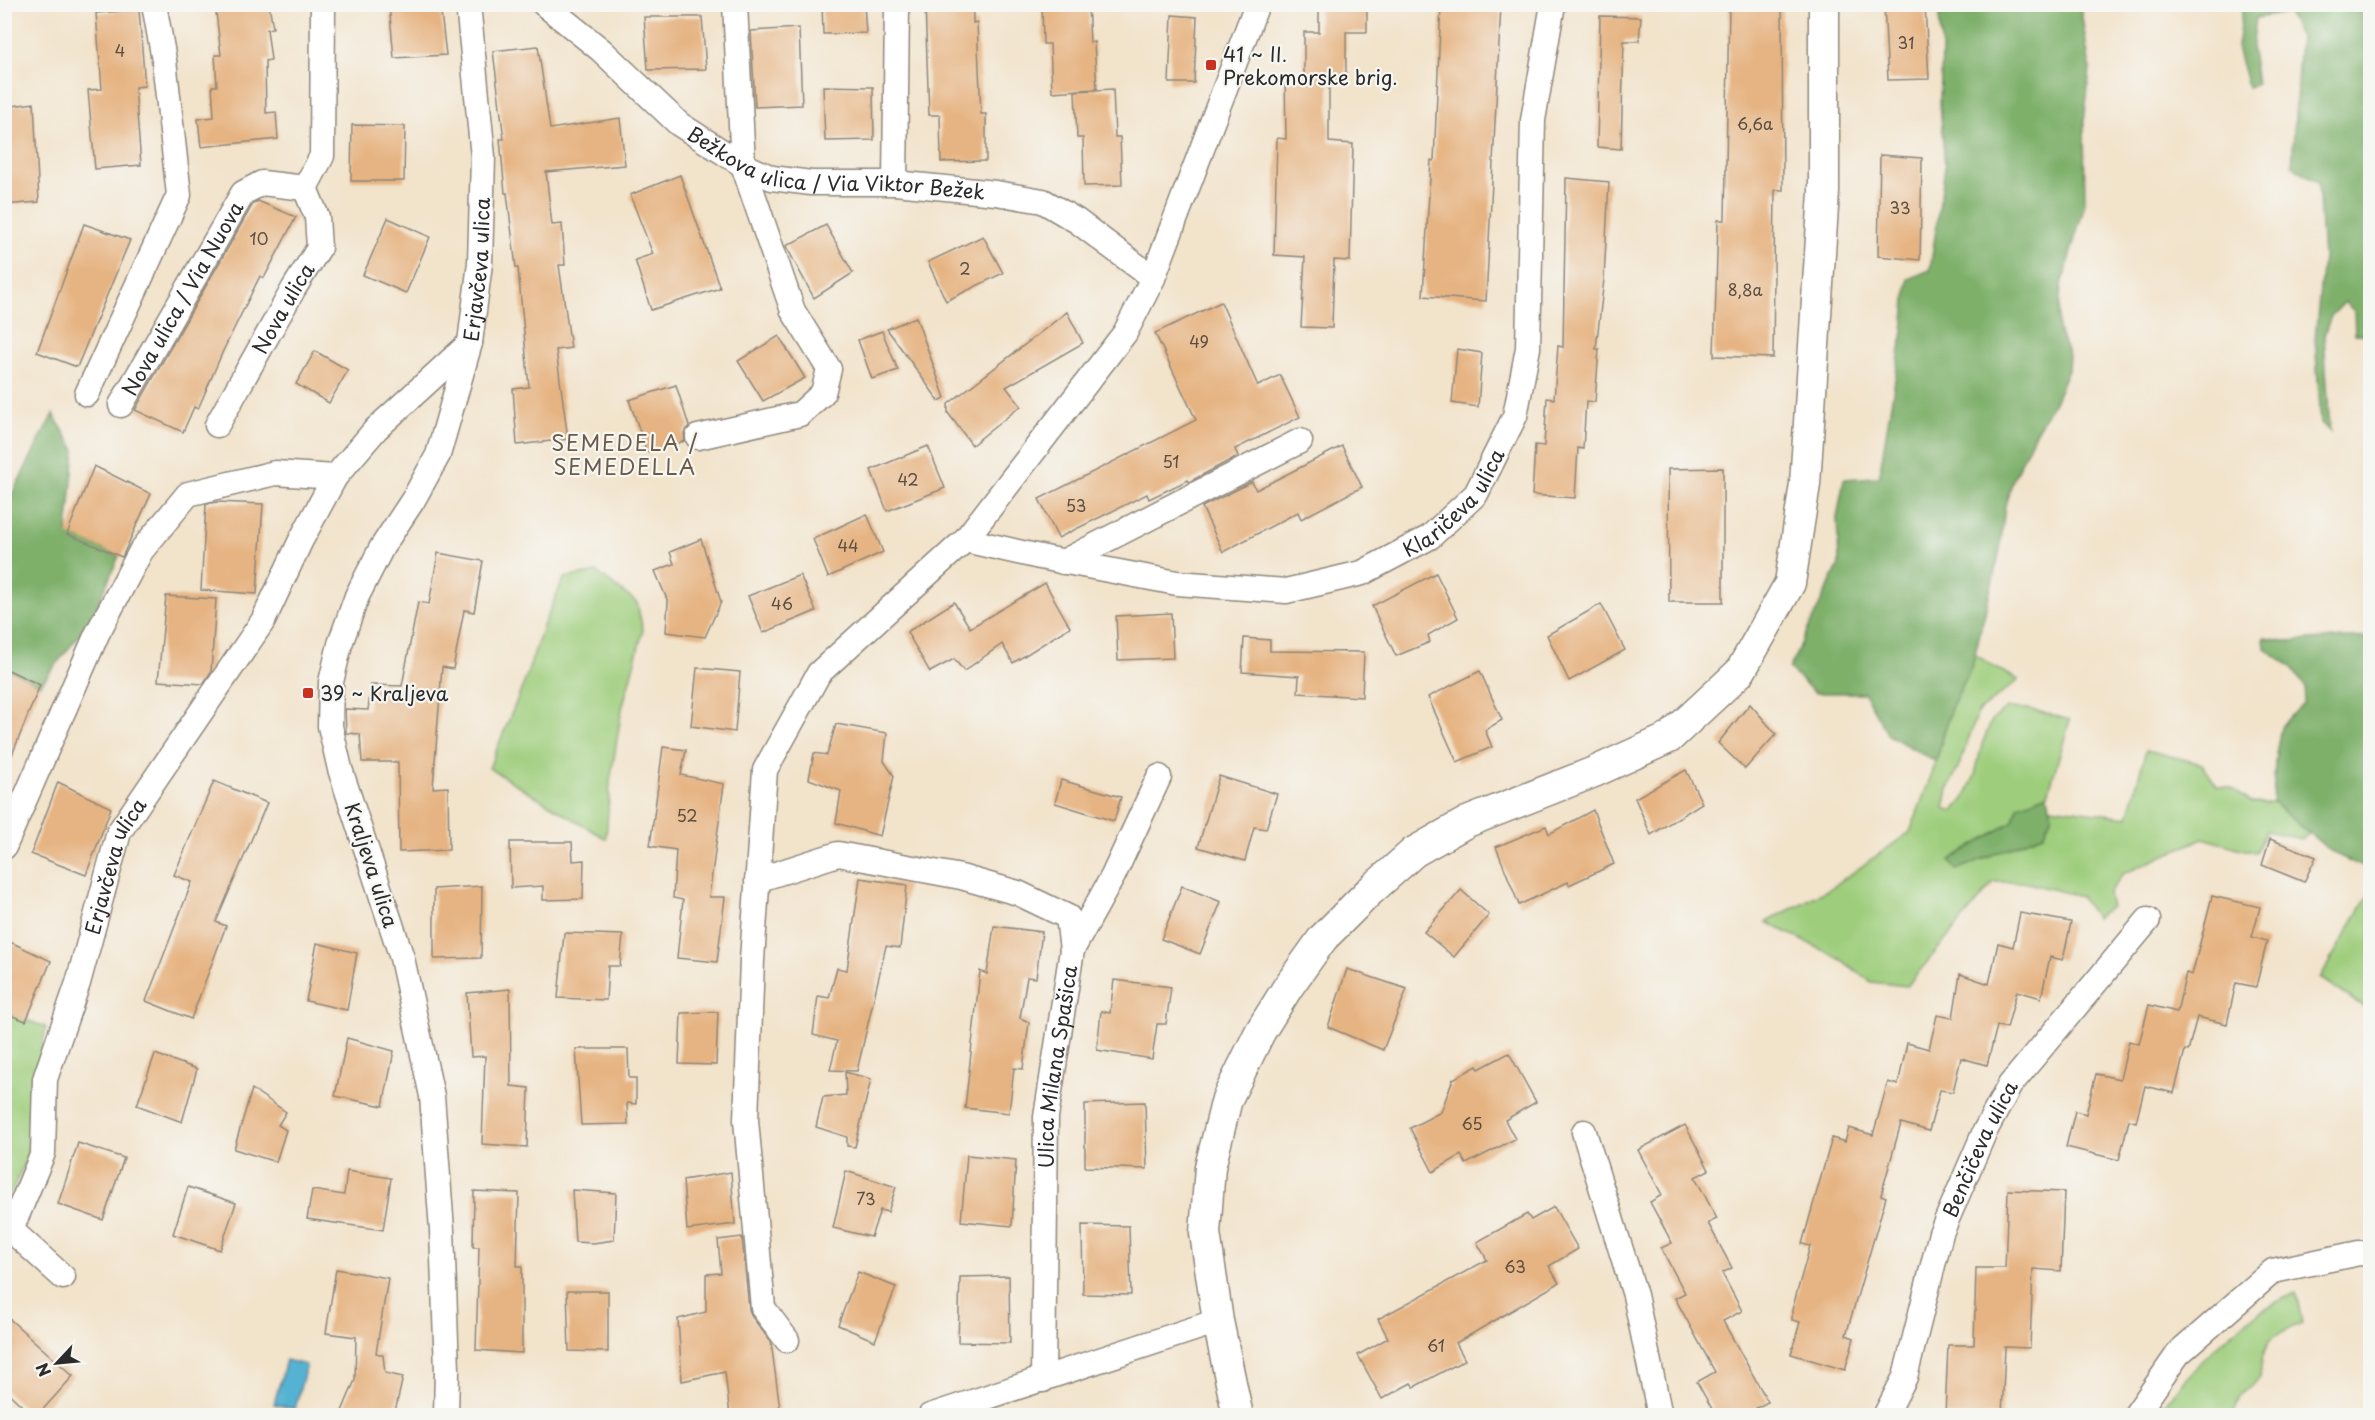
<svg xmlns="http://www.w3.org/2000/svg" width="2375" height="1420" font-family="'Playpen Sans',sans-serif">
	<style>
		.green { fill: #9ecd7b; stroke: #647c53; stroke-width: 1.5 }
		.forest { fill: #7eb06b; stroke: #546e4b; stroke-width: 1.5 }
		.water { fill: #55b2d3; stroke: #406e7f; stroke-width: 1.5 }
		.building { fill: #e6b482 }
		.lines { fill: none; stroke-linecap: round; stroke-linejoin: round }
		.minor-casing { stroke: #8e877b; stroke-width: 27 }
		.tertiary-casing { stroke: #8e877b; stroke-width: 33 }
		.minor { stroke: #fff; stroke-width: 24 }
		.tertiary { stroke: #fff; stroke-width: 30 }
		.poi-dot { fill: #c8321e; stroke: #f6f6f2; stroke-width: 2 }
		.labels { text-anchor: middle; dominant-baseline: central; stroke-width: 4.5; stroke-linejoin: round; paint-order: stroke }
		.number-label { font-size: 16px; fill: #5a4d41 }
		.poi-label { font-size: 20px; fill: #2b2b2b; stroke: #f6f6f2; text-anchor: start }
		.street-label { font-size: 20px; fill: #2b2b2b; stroke: #f6f6f2 }
		.neighbourhood-label { font-size: 21px; letter-spacing: 1.5px; fill: #6c5b49; stroke: #f6f6f2 }
	</style>
	<rect width="100%" height="100%" fill="#f6f6f2"/>
	<filter id="ink" filterUnits="userSpaceOnUse"><feTurbulence type="fractalNoise" baseFrequency=".0167" numOctaves="2"/><feDisplacementMap in="SourceGraphic" scale="12" xChannelSelector="R" yChannelSelector="G"/><feConvolveMatrix kernelMatrix="1 2 1 2 8 2 1 2 1" color-interpolation-filters="sRGB"/></filter>
	<filter id="wash" filterUnits="userSpaceOnUse"><feTurbulence type="fractalNoise" baseFrequency=".008" numOctaves="4" result="noise"/><feDisplacementMap in="SourceGraphic" scale="24" xChannelSelector="R" yChannelSelector="G"/><feGaussianBlur stdDeviation="1.35" result="paint"/><feColorMatrix in="noise" values="0 0 0 0 0 0 0 0 0 0 0 0 0 0 0 0 0 1.4 0 .05"/><feComposite in="paint" operator="in"/></filter>
	<g filter="url(#wash)">
		<rect width="100%" height="100%" fill="#f2e3cb"/>
		<!-- green -->
		<g class="green">
			<polygon points="597,572 637,603 643,631 622,709 610,782 606,839 489,768 524,683 545,621 564,578"/>
			<polygon points="1975,654 1994,667 2019,680 1978,712 1960,763 1948,789 1944,808 1954,811 1964,799 1975,775 1982,744 1992,720 2007,708 2029,709 2070,720 2048,794 2019,805 2012,822 1950,860 2043,834 2052,816 2050,807 2128,817 2146,750 2202,764 2217,786 2231,788 2252,803 2273,803 2309,834 2302,839 2266,831 2256,853 2203,838 2123,874 2108,894 2111,907 2096,918 2080,896 2023,882 1994,882 1907,986 1871,982 1840,959 1766,922 1831,888 1910,832 1936,762 1951,708 1972,666"/>
			<polygon points="2370,892 2370,1011 2320,978"/>
			<polygon points="5,1013 46,1027 36,1080 31,1149 5,1206"/>
			<path d="M 2296,1293 L 2302,1323 C 2268,1337 2263,1341 2260,1378 L 2241,1395 L 2232,1415 L 2155,1415 C 2198,1364 2232,1320 2296,1293 Z"/>
		</g>
		<!-- forest -->
		<g class="forest">
			<polygon points="1938,5 2082,5 2082,17 2090,68 2084,123 2085,204 2061,286 2058,329 2069,356 2068,369 2056,398 2034,435 2014,477 2005,505 2000,550 1972,666 1951,708 1936,762 1888,735 1864,693 1815,693 1789,669 1839,564 1837,518 1844,479 1879,477 1903,331 1908,279 1930,270 1945,167 1940,102 1942,51"/>
			<polygon points="2243,5 2361,5 2370,73 2370,335 2355,334 2354,311 2345,302 2331,316 2324,335 2330,432 2321,423 2315,339 2323,257 2318,183 2292,165 2300,38 2288,13 2256,18 2252,49 2257,84 2248,87 2237,47"/>
			<polygon points="53,414 75,450 67,533 119,556 91,620 40,685 5,668 4,510"/>
			<polygon points="2370,637 2370,875 2363,867 2333,853 2273,803 2275,760 2281,726 2303,704 2306,688 2291,667 2265,648 2264,638 2285,641"/>
			<polygon points="2048,794 2052,816 2043,834 1956,870 1950,860 2012,822 2019,805"/>
		</g>
		<!-- water -->
		<polygon class="water" points="286,1360 306,1365 295,1409 274,1404"/>
		<g id="blocks">
			<!-- building -->
			<g class="building">
				<polygon points="215,4 269,4 273,28 267,29 271,60 265,61 266,113 276,112 278,139 201,147 198,119 214,117 212,86 217,86 215,55 221,55"/>
				<polygon points="389,4 440,4 446,55 394,58"/>
				<polygon points="822,4 864,4 866,33 823,34"/>
				<polygon points="925,4 973,4 973,23 977,22 981,114 986,114 986,161 941,162 940,115 929,115"/>
				<polygon points="1042,4 1088,4 1090,42 1094,42 1097,89 1052,92 1050,44 1043,44"/>
				<polygon points="1319,4 1367,4 1367,32 1346,32 1346,78 1329,78 1329,142 1353,144 1350,261 1334,260 1332,328 1301,327 1305,257 1274,255 1277,138 1286,139 1285,78 1304,78 1304,32 1319,32"/>
				<polygon points="1441,4 1501,4 1486,301 1423,296 1431,160 1434,161"/>
				<polygon points="1729,4 1782,4 1783,190 1775,190 1773,358 1714,356 1718,220 1725,220"/>
				<polygon points="1884,4 1925,4 1929,79 1888,80"/>
				<polygon points="139,10 145,86 135,87 141,165 95,169 88,90 102,89 96,13"/>
				<polygon points="1172,15 1197,17 1194,83 1169,83"/>
				<polygon points="1600,16 1641,17 1639,41 1624,41 1621,149 1597,147"/>
				<polygon points="644,17 702,17 706,69 648,70"/>
				<polygon points="799,28 802,105 755,107 751,31"/>
				<polygon points="538,46 550,129 620,118 625,165 546,172 552,225 562,224 565,265 559,265 571,348 556,350 568,439 517,445 513,389 529,387 518,268 516,268 507,193 505,193 500,139 504,139 493,51"/>
				<polygon points="823,86 873,87 874,140 825,141"/>
				<polygon points="1113,89 1115,137 1120,137 1122,185 1084,186 1083,138 1077,138 1075,91"/>
				<polygon points="34,103 39,202 4,205 4,107"/>
				<polygon points="352,125 405,126 404,181 351,181"/>
				<polygon points="1880,155 1922,158 1920,260 1878,256"/>
				<polygon points="680,175 720,288 651,310 635,260 653,254 630,195"/>
				<polygon points="1566,178 1609,182 1604,279 1596,349 1599,349 1595,402 1586,401 1583,449 1578,448 1575,498 1532,495 1535,445 1544,446 1547,398 1554,399 1558,346 1563,347"/>
				<polygon points="258,201 296,217 264,278 260,276 223,351 198,409 194,407 183,432 135,410 253,204"/>
				<polygon points="388,218 430,237 406,293 363,275"/>
				<polygon points="84,224 130,240 77,367 37,352"/>
				<polygon points="826,225 853,273 814,298 786,246"/>
				<polygon points="983,236 1003,273 946,301 928,262"/>
				<polygon points="1221,302 1258,386 1280,375 1300,417 1235,449 1238,456 1189,482 1188,480 1149,499 1147,494 1058,538 1039,499 1196,420 1155,333"/>
				<polygon points="1067,312 1083,343 1006,387 1021,406 972,445 948,413 948,404"/>
				<polygon points="916,317 945,398 939,401 887,329"/>
				<polygon points="882,331 898,370 872,379 858,340"/>
				<polygon points="779,336 805,378 763,401 738,361"/>
				<polygon points="1457,349 1482,353 1478,407 1452,403"/>
				<polygon points="315,351 348,370 329,403 296,384"/>
				<polygon points="676,385 689,426 684,433 685,441 647,452 629,400"/>
				<polygon points="928,446 945,488 887,511 871,470"/>
				<polygon points="1342,446 1362,487 1301,519 1298,512 1223,552 1202,507 1252,482 1256,490"/>
				<polygon points="94,466 151,494 122,557 67,534"/>
				<polygon points="1723,468 1723,602 1669,602 1668,469"/>
				<polygon points="217,502 263,504 257,594 201,590 206,504"/>
				<polygon points="867,514 883,552 828,577 813,539"/>
				<polygon points="701,539 721,602 705,637 666,632 668,602 655,571 674,564 670,552"/>
				<polygon points="438,553 483,561 474,612 464,610 453,669 442,667 433,788 448,787 449,850 399,852 398,762 362,762 360,734 346,733 345,709 368,710 371,685 402,686 418,602 429,604"/>
				<polygon points="1436,573 1458,618 1428,635 1430,642 1396,656 1372,606"/>
				<polygon points="800,575 816,611 763,633 748,596"/>
				<polygon points="1045,583 1070,627 1013,663 1002,644 964,671 954,659 930,672 907,632 954,602 970,628"/>
				<polygon points="166,596 216,599 211,672 203,684 158,681"/>
				<polygon points="1601,604 1625,650 1569,681 1547,635"/>
				<polygon points="1171,613 1173,658 1118,660 1116,616"/>
				<polygon points="1244,638 1270,640 1270,651 1364,652 1362,697 1298,693 1299,676 1242,672"/>
				<polygon points="4,668 40,685 6,770 4,770"/>
				<polygon points="697,668 740,672 735,732 691,726"/>
				<polygon points="1480,671 1502,720 1485,730 1492,747 1457,762 1428,697"/>
				<polygon points="1750,704 1776,734 1745,769 1718,743"/>
				<polygon points="836,724 887,733 884,761 894,776 880,836 836,823 841,791 809,779 814,753 827,755"/>
				<polygon points="663,747 686,750 681,775 724,784 709,897 725,897 717,962 677,958 683,900 673,898 676,850 650,846"/>
				<polygon points="1686,770 1702,803 1651,835 1635,798"/>
				<polygon points="1219,776 1277,794 1266,829 1254,827 1245,861 1198,847"/>
				<polygon points="1061,780 1121,797 1114,821 1055,803"/>
				<polygon points="214,781 267,803 216,922 226,926 191,1019 146,1001 192,882 174,875"/>
				<polygon points="58,782 111,808 86,875 31,854"/>
				<polygon points="1593,810 1614,864 1569,885 1568,882 1519,905 1496,847 1546,826 1549,834"/>
				<polygon points="2270,839 2316,857 2304,882 2262,865"/>
				<polygon points="510,842 572,842 573,861 584,860 583,899 543,900 543,886 511,888"/>
				<polygon points="860,878 907,885 900,948 886,946 857,1071 830,1070 837,1041 813,1035 818,996 829,998 837,968 847,970"/>
				<polygon points="482,886 481,958 434,959 434,889"/>
				<polygon points="1182,886 1221,902 1200,954 1161,939"/>
				<polygon points="1461,890 1489,915 1454,957 1424,932"/>
				<polygon points="2212,896 2260,907 2252,937 2267,941 2256,987 2236,983 2227,1024 2197,1017 2188,1051 2185,1050 2174,1093 2145,1086 2136,1122 2129,1120 2119,1160 2066,1147 2075,1111 2086,1114 2096,1074 2120,1079 2129,1041 2139,1044 2149,1005 2177,1012 2186,973 2192,975"/>
				<polygon points="2020,913 2071,922 2063,960 2050,957 2041,998 2017,991 2007,1028 1997,1026 1987,1065 1961,1058 1953,1092 1940,1090 1929,1131 1901,1123 1881,1195 1886,1197 1846,1335 1854,1338 1845,1370 1791,1354 1800,1322 1792,1320 1792,1310 1810,1246 1802,1244 1832,1138 1845,1142 1849,1128 1873,1135 1888,1082 1898,1085 1907,1043 1929,1049 1937,1015 1953,1018 1960,974 1989,984 1998,943 2013,947"/>
				<polygon points="994,926 1042,932 1036,978 1027,977 1020,1018 1029,1022 1023,1069 1014,1068 1009,1113 965,1108 980,971 987,974"/>
				<polygon points="564,933 623,935 620,966 608,966 606,1000 558,998"/>
				<polygon points="4,939 51,961 26,1021 4,1013"/>
				<polygon points="317,943 357,953 347,1010 306,1001"/>
				<polygon points="1347,969 1407,989 1383,1050 1328,1027"/>
				<polygon points="1114,980 1171,987 1166,1024 1157,1024 1152,1059 1097,1050 1101,1011 1110,1013"/>
				<polygon points="510,989 511,1086 529,1088 527,1147 482,1144 485,1056 471,1057 467,993"/>
				<polygon points="718,1012 716,1065 679,1064 681,1013"/>
				<polygon points="347,1038 394,1051 383,1106 335,1096"/>
				<polygon points="576,1049 628,1049 629,1078 636,1078 636,1104 627,1103 628,1124 581,1125"/>
				<polygon points="1509,1053 1536,1102 1505,1120 1515,1139 1466,1164 1461,1155 1433,1172 1410,1128 1441,1112 1453,1079 1477,1066 1479,1069"/>
				<polygon points="155,1054 197,1069 182,1122 137,1105"/>
				<polygon points="845,1072 871,1079 855,1147 847,1146 847,1137 816,1127 823,1097 846,1095"/>
				<polygon points="252,1089 286,1112 278,1125 286,1130 276,1162 234,1149"/>
				<polygon points="1145,1102 1147,1169 1085,1167 1085,1104"/>
				<polygon points="1685,1125 1709,1170 1695,1177 1717,1219 1708,1223 1732,1268 1722,1273 1742,1311 1723,1321 1768,1402 1756,1408 1760,1416 1716,1416 1697,1382 1715,1372 1675,1298 1685,1293 1661,1248 1672,1243 1650,1202 1662,1195 1638,1150"/>
				<polygon points="78,1143 124,1158 103,1220 58,1204"/>
				<polygon points="967,1155 1016,1160 1012,1226 961,1221"/>
				<polygon points="347,1171 391,1178 383,1230 307,1219 312,1190 344,1195"/>
				<polygon points="846,1171 896,1187 888,1212 880,1210 871,1237 833,1228"/>
				<polygon points="731,1172 735,1224 687,1230 683,1180"/>
				<polygon points="188,1187 236,1203 220,1250 173,1234"/>
				<polygon points="572,1190 616,1193 614,1240 593,1243 575,1242"/>
				<polygon points="2008,1190 2064,1192 2061,1271 2033,1269 2030,1348 2005,1347 2002,1416 1945,1416 1948,1345 1974,1345 1976,1268 2005,1268"/>
				<polygon points="474,1191 519,1193 517,1266 522,1266 522,1353 476,1350 479,1247 473,1247"/>
				<polygon points="1554,1207 1578,1249 1549,1266 1559,1283 1456,1343 1465,1360 1414,1387 1411,1383 1382,1399 1358,1355 1388,1338 1378,1319 1487,1260 1477,1242 1527,1214 1531,1220"/>
				<polygon points="1082,1225 1129,1226 1131,1295 1083,1294"/>
				<polygon points="742,1237 749,1309 752,1317 771,1342 781,1416 730,1416 725,1372 682,1381 678,1319 706,1312 706,1274 721,1273 718,1240"/>
				<polygon points="336,1269 388,1278 376,1353 383,1355 385,1373 403,1377 394,1416 340,1416 355,1380 356,1337 326,1333"/>
				<polygon points="858,1272 896,1287 875,1341 838,1325"/>
				<polygon points="1009,1276 1010,1343 958,1342 960,1277"/>
				<polygon points="567,1291 608,1291 608,1352 569,1351"/>
				<polygon points="4,1314 73,1376 37,1416 33,1416 4,1389"/>
			</g>
		</g>
	</g>
	<g filter="url(#ink)">
		<use href="#blocks" fill-opacity="0" stroke="#8e877b" stroke-width="1.5"/>
		<g class="lines">
			<defs>
				<g id="minor">
					<path id="s1" d="M 544,4 L 601,50 L 679,124 L 743,165 L 772,178 L 811,183 L 895,183 L 996,193 L 1043,201 L 1077,221 L 1153,278"/>
					<polyline points="895,183 897,4"/>
					<polyline points="87,394 179,195 164,60 154,4"/>
					<path id="s2" d="M 121,405 L 243,193 L 262,183 L 305,188 L 322,156 L 323,4"/>
					<path id="s3" d="M 217,425 L 294,288 L 319,248 L 317,217 L 305,188"/>
					<polyline points="698,437 800,414 823,393 829,369 793,311 743,165 735,4"/>
					<path id="s4" d="M 965,540 L 1040,557 L 1177,583 L 1286,591 L 1362,573 L 1430,537 L 1476,494 L 1515,416 L 1528,348 L 1533,120 L 1553,4"/>
					<polyline points="1063,562 1300,441"/>
					<polyline points="4,847 97,634 141,551 188,494 275,473 335,477"/>
					<polyline points="757,880 838,854 961,877 1018,893 1068,917 1072,950"/>
					<polyline points="1584,1132 1635,1295 1660,1416"/>
					<path id="s5" d="M 63,1277 L 11,1230 L 43,1153 L 45,1079 L 78,983 L 119,832 L 263,621 L 301,540 L 335,477 L 376,429 L 470,343"/>
					<polyline points="787,1340 763,1308 746,1120 752,960 765,770 819,673 965,540 1125,333 1153,278 1257,4"/>
					<path id="s6" d="M 1043,1380 L 1046,1117 L 1072,950 L 1113,876 L 1159,777"/>
					<path id="s7" d="M 446,1416 L 447,1370 L 442,1230 L 432,1096 L 402,958 L 340,769 L 330,726 L 331,682 L 340,644 L 357,596 L 382,547 L 413,500 L 438,455 L 470,343 L 480,263 L 483,157 L 468,4"/>
					<polyline points="930,1416 1218,1321"/>
					<path id="s8" d="M 1885,1416 L 1905,1377 L 1941,1233 L 1985,1131 L 2010,1085 L 2148,920"/>
					<polyline points="2135,1416 2178,1354 2273,1271 2359,1253 2370,1254"/>
				</g>
				<polyline id="tertiary" points="1238,1416 1218,1321 1205,1233 1210,1167 1227,1099 1260,1032 1288,987 1323,938 1369,892 1414,852 1467,822 1594,772 1669,738 1740,672 1790,583 1805,484 1824,192 1824,4"/>
			</defs>
			<!-- minor casing -->
			<use href="#minor" class="minor-casing"/>
			<!-- tertiary casing -->
			<use href="#tertiary" class="tertiary-casing"/>
			<!-- minor -->
			<use href="#minor" class="minor"/>
			<!-- tertiary -->
			<use href="#tertiary" class="tertiary"/>
		</g>
	</g>
	<!-- markers -->
	<g class="poi-dot">
		<rect x="1205" y="59" width="12" height="12" rx="3"/>
		<rect x="302" y="687" width="12" height="12" rx="3"/>
	</g>
	<g class="labels">
		<!-- number labels -->
		<g class="number-label">
			<text x="1906" y="42">31</text>
			<text x="120" y="50">4</text>
			<text x="1755" y="123">6,6a</text>
			<text x="1900" y="207">33</text>
			<text x="259" y="238">10</text>
			<text x="965" y="268">2</text>
			<text x="1745" y="289">8,8a</text>
			<text x="1199" y="341">49</text>
			<text x="1171" y="461">51</text>
			<text x="908" y="479">42</text>
			<text x="1076" y="505">53</text>
			<text x="848" y="545">44</text>
			<text x="782" y="603">46</text>
			<text x="687" y="815">52</text>
			<text x="1472" y="1123">65</text>
			<text x="866" y="1198">73</text>
			<text x="1515" y="1266">63</text>
			<text x="1436" y="1345">61</text>
		</g>
		<!-- poi labels -->
		<g class="poi-label">
			<text x="1223" y="54">41 ~ II.<tspan x="1223" dy="23">Prekomorske brig.</tspan></text>
			<text x="320" y="693">39 ~ Kraljeva</text>
		</g>
		<!-- street labels -->
		<g class="street-label">
			<text stroke="none"><textPath href="#s1" startOffset="348">Bežkova ulica / Via Viktor Bežek</textPath></text>
			<text stroke="none"><textPath href="#s7" startOffset="1192">Erjavčeva ulica</textPath></text>
			<text stroke="none"><textPath href="#s2" startOffset="123">Nova ulica / Via Nuova</textPath></text>
			<text stroke="none"><textPath href="#s3" startOffset="134">Nova ulica</textPath></text>
			<text stroke="none"><textPath href="#s4" startOffset="522">Klaričeva ulica</textPath></text>
			<text transform="translate(372 865) rotate(72)">Kraljeva ulica</text>
			<text stroke="none"><textPath href="#s5" startOffset="452">Erjavčeva ulica</textPath></text>
			<text stroke="none"><textPath href="#s6" startOffset="314">Ulica Milana Spašica</textPath></text>
			<text stroke="none"><textPath href="#s8" startOffset="285">Benčičeva ulica</textPath></text>
		</g>
		<!-- neighbourhood labels -->
		<g class="neighbourhood-label">
			<text x="625" y="442">SEMEDELA /<tspan x="625" dy="24">SEMEDELLA</tspan></text>
		</g>
	</g>
	<!-- margin -->
	<rect width="2375" height="1420" fill="none" stroke="#f6f6f2" stroke-width="24"/>
	<!-- north arrow -->
	<g transform="translate(57 1363) rotate(244)" stroke="#f6f6f2" stroke-width="4.5" paint-order="stroke">
	<path d="M0-4.5L10 22L0 15L-10 22Z" fill="#2b2b2b"/>
	<text y="-9" font-size="16" font-weight="bold" text-anchor="middle" fill="#2b2b2b">N</text>
	</g>
</svg>
